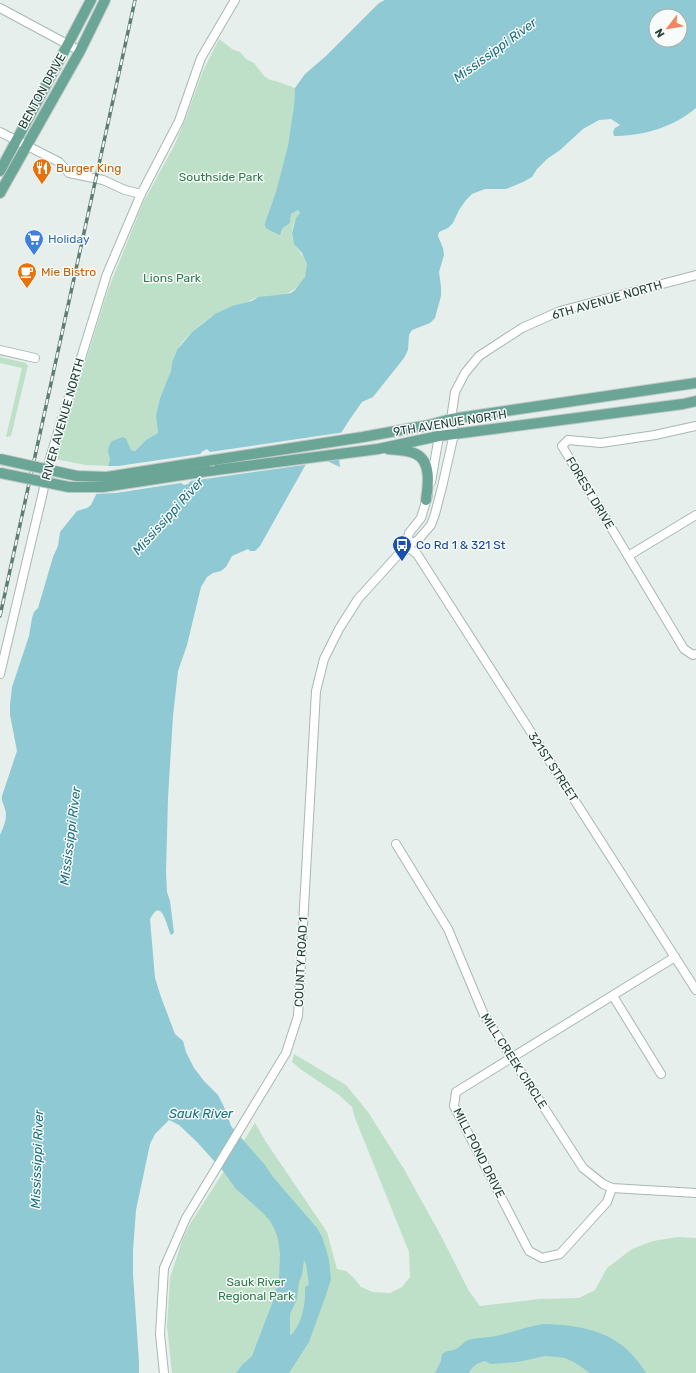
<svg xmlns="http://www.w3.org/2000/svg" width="696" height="1373" font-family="Rubik,sans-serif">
  <rect width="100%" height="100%" fill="#e6efeb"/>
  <g fill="#bfe0c8">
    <path d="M219 39 232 49 240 52 246 59 254 63 264 76 270 80 276 81 295 88C294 133 282 182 265 224L282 233 283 228 290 223 291 214 298 210 300 213C296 219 292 226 292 233 291 251 319 261 302 282 291 295 280 296 264 297 262 297 260 297 258 297 254 298 251 301 247 302 239 305 232 306 224 310 208 317 185 335 177 351 173 358 173 365 171 372 168 383 160 393 158 406 156 414 158 424 158 433L146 440 135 451 131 450 111 458 109 466 85 465 55 459 108 290 143 203 174 146 187 115 203 71Z"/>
    <polygon points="0,357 26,363 26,364 28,365 11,436 6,437 22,368 0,363"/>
    <polygon points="294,1054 346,1085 368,1112 404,1169 440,1234 469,1291 480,1306 539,1299 579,1298 595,1290 607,1268 632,1249 653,1241 678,1237 696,1238 696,1373 172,1373 167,1326 170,1278 183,1238 190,1224 255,1123 266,1142 327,1232 337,1269 346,1271 353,1277 361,1287 373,1292 390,1293 402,1287 410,1277 409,1252 355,1118 352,1107 339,1095 303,1071 292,1062"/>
  </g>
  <g fill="#8ec9d4" fill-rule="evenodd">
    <path d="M385 0H696V108C673 127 644 136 614 136L613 132 615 128 620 125 611 119 599 120 583 129 560 150 547 159 537 169 532 177 523 182 506 189H485L472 194 466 200 459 210 453 223 448 228 439 232 438 236 443 248 444 255 439 272 441 287V296L435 318 430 323 412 330 409 335 408 350 404 358 373 397 362 402 350 419 341 433 338 451 340 467 327 461 306 464 260 546 255 551H250L248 549 232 556 226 567 221 571 213 573 207 577 201 587 187 645 178 671 173 716 168 798 166 872 167 892 170 901 174 933 171 935C167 928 162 895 150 919L155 978 161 997 175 1034 183 1041 186 1052 194 1068 204 1081 218 1095 226 1111 231 1126 265 1165 273 1177 317 1228 322 1237 326 1249 329 1260 331 1279 326 1295 309 1342 289 1373H236L242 1365 252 1356 273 1301 276 1289 279 1282 280 1254 278 1239 275 1230 270 1221 262 1212 236 1189 223 1171 197 1142 179 1125 169 1120 155 1134 150 1144 136 1210 133 1251V1274L139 1362V1373H0V835C3 828 8 818 5 809 4 804 1 802 2 796L17 751 10 715V705L12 687 29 636 32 618 34 612 38 608 53 557 58 546 60 532 77 511 87 508 91 505 107 472 110 459 108 452 109 446 112 441 123 437 126 439 131 450 135 451 146 440 158 433 156 415 160 398 171 371 172 363 177 350 192 332 215 314 232 306 252 301 258 297 278 295 291 293 295 290 305 277 307 264 302 253 294 244 292 233 296 218 300 213 298 210 291 214 290 223 283 228 280 235 269 230 265 227V223L276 192 288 146 294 106 295 88 305 74 326 56 379 3ZM656 16H680V40H656ZM304 1260 306 1264 309 1285 306 1286 305 1288C306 1302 302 1325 291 1335L290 1334V1314L297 1299 299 1282 302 1275Z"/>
    <path d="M543 1324C587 1325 622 1333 646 1373H590L574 1362 565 1358 557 1357 545 1356 518 1362 491 1364 485 1361C477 1363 472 1366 469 1373H435L441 1361 442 1354C449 1349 451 1352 456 1349 460 1347 463 1343 466 1341 474 1337 490 1338 500 1335 515 1332 528 1326 543 1324Z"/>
  </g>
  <polygon fill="#e6efeb" points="345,432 340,446 341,458 318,463 191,481 188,484 184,485 181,483 116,493 94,494 107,466 118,466 200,454 203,451 207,449 210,452"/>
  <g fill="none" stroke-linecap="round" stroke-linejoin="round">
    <defs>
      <g id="minor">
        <polyline points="0,8 80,51"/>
        <polyline points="0,132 59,162 69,173 103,180 125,190 141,194"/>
        <polyline points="0,350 35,358"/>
        <polyline points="696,426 655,435 601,443 568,440 562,446 684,649 693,655 696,654"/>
        <polyline points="431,482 439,436 451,419"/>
        <polyline points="406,546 417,554 696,990"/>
        <polyline points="406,546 409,533 421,518 428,495"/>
        <polyline points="628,556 696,515"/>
        <polyline points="0,674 43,492 50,458 107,274 141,194 179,121 201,58 235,0"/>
        <polyline points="396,844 448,929 484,1015 512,1058 583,1168 603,1184 612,1188 696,1193"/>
        <polyline points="613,996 661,1074"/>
        <polyline points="612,1188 607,1202 560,1254 542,1258 529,1251 454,1106 456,1092 675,957"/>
        <polyline points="164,1373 160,1334 164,1268 186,1218 286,1053 298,1016 316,691 324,659 339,629 358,599 406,546 418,540 431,525 435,514 442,487 454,434 451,419 455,392 465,373 479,356 522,328 560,311 696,275"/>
      </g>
      <g id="major">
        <polyline points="0,171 68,44 91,0"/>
        <polyline points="0,193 80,51 105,0"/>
        <path d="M388 449C397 450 408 450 416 454 432 462 428 486 426 500"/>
        <polyline points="214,460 363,437 429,425 451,419 696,383"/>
        <polyline points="208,471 378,449 439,436 683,404 696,401"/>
      </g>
    </defs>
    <use href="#minor" stroke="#a8b8b2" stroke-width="10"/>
    <use href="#major" stroke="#c2cac8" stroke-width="12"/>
    <use href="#minor" stroke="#fff" stroke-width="8"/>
    <use href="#major" stroke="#6aa596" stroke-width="10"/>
    <defs>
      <polyline id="rail" points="0,616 135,0"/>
    </defs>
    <use href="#rail" stroke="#5f7d75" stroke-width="3.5"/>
    <use href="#rail" stroke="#f7fbf9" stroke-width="2" stroke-dasharray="6" stroke-linecap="butt"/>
    <defs>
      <g id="major-bridge">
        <polyline points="0,459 77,476 107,477 214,460"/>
        <polyline points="0,473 69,487 103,487 208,471"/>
      </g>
    </defs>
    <use href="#major-bridge" stroke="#c2cac8" stroke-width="12" stroke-linecap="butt"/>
    <use href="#major-bridge" stroke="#6aa596" stroke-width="10"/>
  </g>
  <defs>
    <symbol id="restaurant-pin" viewBox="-11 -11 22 30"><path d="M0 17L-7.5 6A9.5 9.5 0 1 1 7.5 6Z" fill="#e8710a" stroke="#f7fbf9"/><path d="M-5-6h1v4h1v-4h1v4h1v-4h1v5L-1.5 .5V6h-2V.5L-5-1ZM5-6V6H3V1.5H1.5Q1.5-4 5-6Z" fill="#fff"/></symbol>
    <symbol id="supermarket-pin" viewBox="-11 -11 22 30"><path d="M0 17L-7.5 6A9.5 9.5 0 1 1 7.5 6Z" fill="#3f7fe0" stroke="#f7fbf9"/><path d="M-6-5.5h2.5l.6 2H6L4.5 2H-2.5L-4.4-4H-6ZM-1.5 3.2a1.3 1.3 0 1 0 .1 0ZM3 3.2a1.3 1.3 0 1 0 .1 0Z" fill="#fff"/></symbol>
    <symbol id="cafe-pin" viewBox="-11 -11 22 30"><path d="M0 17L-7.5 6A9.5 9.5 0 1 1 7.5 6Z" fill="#e8710a" stroke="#f7fbf9"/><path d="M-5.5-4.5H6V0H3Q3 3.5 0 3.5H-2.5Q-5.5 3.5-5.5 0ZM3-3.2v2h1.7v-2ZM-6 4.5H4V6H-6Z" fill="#fff"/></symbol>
    <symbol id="bus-pin" viewBox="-11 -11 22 30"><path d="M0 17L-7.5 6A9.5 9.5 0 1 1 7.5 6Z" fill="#1a4fb4" stroke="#f7fbf9"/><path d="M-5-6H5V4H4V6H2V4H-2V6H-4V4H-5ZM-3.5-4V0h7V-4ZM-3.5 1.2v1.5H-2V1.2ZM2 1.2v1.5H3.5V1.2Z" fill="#fff"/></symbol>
  </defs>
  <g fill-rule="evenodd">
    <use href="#restaurant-pin" x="31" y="157" width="22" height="30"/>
    <use href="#supermarket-pin" x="23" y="228" width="22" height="30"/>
    <use href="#cafe-pin" x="16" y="261" width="22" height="30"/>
    <use href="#bus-pin" x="391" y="534" width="22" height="30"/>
  </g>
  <g text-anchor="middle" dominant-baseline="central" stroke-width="3" stroke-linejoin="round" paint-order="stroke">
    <g font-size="12" fill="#24423a" stroke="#f7fbf9">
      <text transform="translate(42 91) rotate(-61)">BENTON DRIVE</text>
      <text transform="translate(607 300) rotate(-16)">6TH AVENUE NORTH</text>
      <text transform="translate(63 419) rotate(-74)">RIVER AVENUE NORTH</text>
      <text transform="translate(450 423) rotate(-9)">9TH AVENUE NORTH</text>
      <text transform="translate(590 493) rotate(59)">FOREST DRIVE</text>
      <text transform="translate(553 767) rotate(57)">321ST STREET</text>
      <text transform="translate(301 962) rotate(-87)">COUNTY ROAD 1</text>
      <text transform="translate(514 1061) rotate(57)">MILL CREEK CIRCLE</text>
      <text transform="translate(479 1153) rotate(63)">MILL POND DRIVE</text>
    </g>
    <g font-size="12" fill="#c56008" stroke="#f7fbf9" text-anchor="start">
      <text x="56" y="168">Burger King</text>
      <text x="41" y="272">Mie Bistro</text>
    </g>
    <g font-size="12" fill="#2d7a4b" stroke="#f7fbf9">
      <text x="221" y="177">Southside Park</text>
      <text x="172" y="278">Lions Park</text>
      <text x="256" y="1282">Sauk River<tspan x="256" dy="14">Regional Park</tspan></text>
    </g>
    <g font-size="12" fill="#366cbe" stroke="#f7fbf9" text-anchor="start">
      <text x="48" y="239">Holiday</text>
    </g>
    <g font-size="12" fill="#164399" stroke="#f7fbf9" text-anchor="start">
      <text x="416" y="545">Co Rd 1 &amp; 321 St</text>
    </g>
    <g font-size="13" font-style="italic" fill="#1c6f80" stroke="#f7fbf9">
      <text transform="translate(495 50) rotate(-36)">Mississippi River</text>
      <text transform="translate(168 516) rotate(-48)">Mississippi River</text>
      <text transform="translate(70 836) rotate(-83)">Mississippi River</text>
      <text x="201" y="1113">Sauk River</text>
      <text transform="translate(37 1159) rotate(-88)">Mississippi River</text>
    </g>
  </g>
  <g transform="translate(668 28) rotate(239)"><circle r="19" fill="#f7fbf9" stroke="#a3b1ad"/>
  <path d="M0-3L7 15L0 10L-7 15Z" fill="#f4845f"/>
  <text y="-6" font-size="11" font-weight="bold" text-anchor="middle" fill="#24423a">N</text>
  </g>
</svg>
